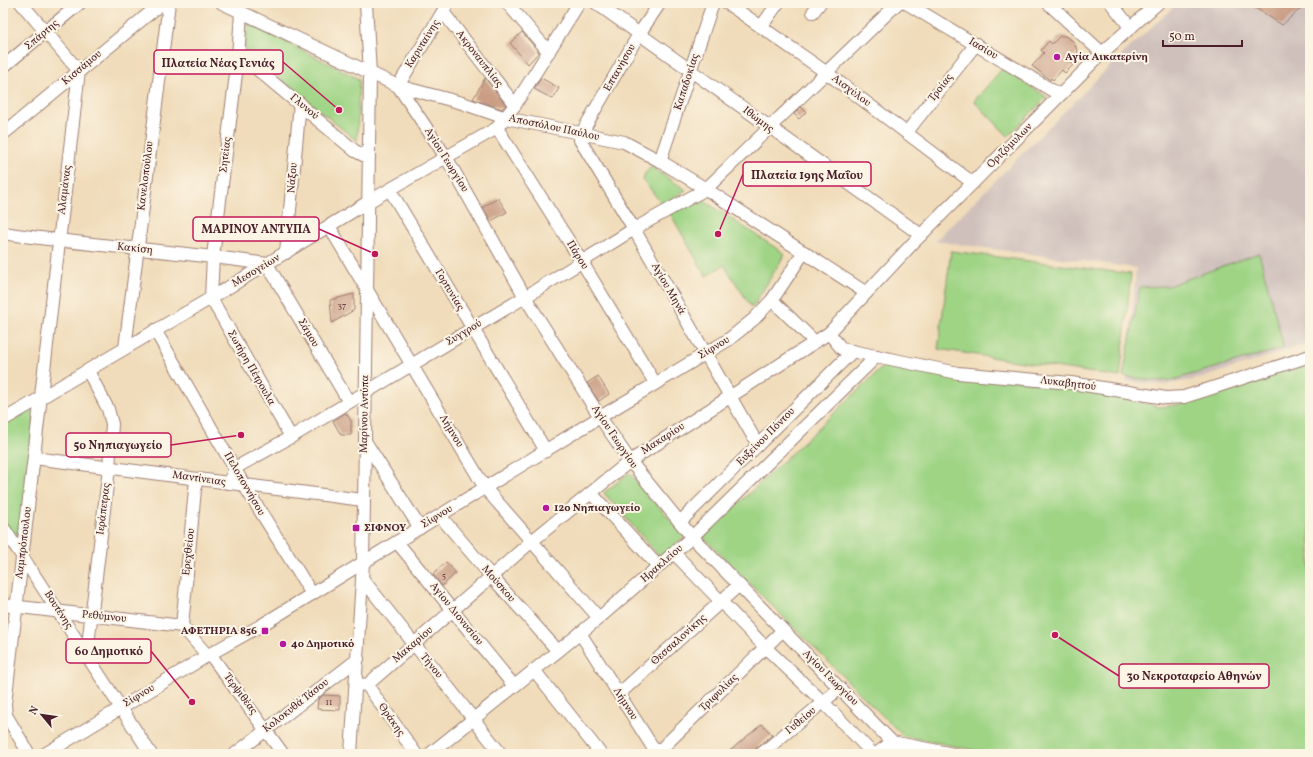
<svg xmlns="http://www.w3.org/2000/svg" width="1313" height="757" font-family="Vollkorn,serif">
  <rect width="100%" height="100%" fill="#fcf5e5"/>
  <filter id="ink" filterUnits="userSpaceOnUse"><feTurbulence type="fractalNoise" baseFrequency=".025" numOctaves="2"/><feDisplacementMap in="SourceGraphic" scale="8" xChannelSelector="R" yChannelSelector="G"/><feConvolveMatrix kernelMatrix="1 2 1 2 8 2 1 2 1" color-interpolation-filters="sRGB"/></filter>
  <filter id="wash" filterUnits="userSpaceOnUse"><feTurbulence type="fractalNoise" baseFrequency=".012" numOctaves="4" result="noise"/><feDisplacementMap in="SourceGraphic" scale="16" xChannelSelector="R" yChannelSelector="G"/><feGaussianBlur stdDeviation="0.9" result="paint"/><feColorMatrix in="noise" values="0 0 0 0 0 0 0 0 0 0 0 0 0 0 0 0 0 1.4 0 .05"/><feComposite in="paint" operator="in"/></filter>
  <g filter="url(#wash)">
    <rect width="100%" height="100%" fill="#f0dcba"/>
    <polygon fill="#cfc0bb" points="1178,3 1310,3 1310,343 1202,378 1164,385 1126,381 1136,268 935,241 1114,62"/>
    <g fill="#9fd485" stroke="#747a58">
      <polygon points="248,23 359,79 357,141 245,50"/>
      <polygon points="1002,69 1047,97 1008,136 974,101"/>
      <polygon points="651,167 686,190 663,205 643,180 645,173"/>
      <polygon points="698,197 785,254 752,308 724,265 706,276 670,213"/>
      <polygon points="951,251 1131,274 1120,377 938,349"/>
      <polygon points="1259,253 1284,348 1173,380 1158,381 1123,376 1140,287 1168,286"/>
      <polygon points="1310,360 1310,754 994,754 903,736 703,537 887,363 1076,388 1160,407 1183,404"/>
      <polygon points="36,404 20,547 3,522 3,423"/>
      <polygon points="629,473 685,536 660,557 604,493"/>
    </g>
    <g id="blocks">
      <g fill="#ca9d84">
        <polygon points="1248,3 1307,3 1282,25"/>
        <polygon points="522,32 539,52 528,64 510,43"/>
        <polygon points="1060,36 1065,36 1073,41 1078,52 1070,61 1074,64 1065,73 1062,70 1053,80 1051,78 1050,80 1032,66 1044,53 1041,50 1049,41 1052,44"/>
        <polygon points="485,78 506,105 502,109 473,99"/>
        <polygon points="541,78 559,88 553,99 534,89"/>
        <polygon points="801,107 806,112 799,119 794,114"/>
        <polygon points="498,198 507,212 491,221 483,207"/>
        <polygon points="354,294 354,310 332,323 330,300"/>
        <polygon points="598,376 609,394 599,401 587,383"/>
        <polygon points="346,413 351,421 351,435 341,435 333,421"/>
        <polygon points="446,562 456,573 442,586 433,574"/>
        <polygon points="323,695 340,696 340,710 317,709 318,700"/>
        <polygon points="762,724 772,735 756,748 754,754 726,754"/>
      </g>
    </g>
  </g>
  <g filter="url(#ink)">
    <use href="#blocks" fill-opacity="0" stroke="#9d7e72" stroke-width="1"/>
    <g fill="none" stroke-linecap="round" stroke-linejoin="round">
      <defs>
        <g id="minor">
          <polyline points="21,3 79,71 5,704 6,715 29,754"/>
          <polyline points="222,3 398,86 462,103 506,118 624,142 660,161 706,189 865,292"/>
          <polyline points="448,3 398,86 446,157 525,297 600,417 630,461 692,537 892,742"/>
          <polyline points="507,3 549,52"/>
          <polyline points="596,3 921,235"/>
          <polyline points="660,3 639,34 581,134 580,140 634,229 758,445"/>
          <polyline points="727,3 827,73 973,183"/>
          <polyline points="906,3 1060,95"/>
          <polyline points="1048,3 1102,53"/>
          <polyline points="1111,3 1130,27"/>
          <polyline points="241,12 238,58 213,256 211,298 291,437"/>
          <polyline points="443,12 515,105"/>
          <polyline points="813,12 820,3"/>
          <polyline points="761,27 778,3"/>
          <polyline points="238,58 251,64 355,151 369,158"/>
          <polyline points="3,67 80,3"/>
          <polyline points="497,128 582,262 655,383"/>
          <polyline points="907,132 976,44"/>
          <polyline points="3,134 162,3"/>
          <polyline points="660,161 713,3"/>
          <polyline points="390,190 546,451"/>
          <polyline points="329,226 485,488 599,618"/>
          <path d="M3 233C91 246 179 251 267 264L349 402"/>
          <polyline points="286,253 300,103"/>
          <polyline points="772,300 815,342"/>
          <polyline points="155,330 244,485 312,594"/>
          <polyline points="829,333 842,349 958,373 1071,383 1166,398 1184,397 1203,391 1310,356"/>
          <polyline points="125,348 169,3"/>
          <polyline points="3,420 211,298 368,202 497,128 515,105 579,3"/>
          <polyline points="365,441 420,528"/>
          <polyline points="34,458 363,500"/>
          <polyline points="229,483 235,468 291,437 525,297 634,229 706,189 898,3"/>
          <polyline points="591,493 658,566"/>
          <polyline points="440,516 492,577 558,651"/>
          <polyline points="680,522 853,351"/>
          <polyline points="3,527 151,754"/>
          <polyline points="397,542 514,686"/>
          <polyline points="674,553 766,648 823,702 873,754"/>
          <polyline points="362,578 501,754"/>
          <polyline points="3,605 182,626"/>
          <polyline points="182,626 196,479"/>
          <polyline points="182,626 207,655"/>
          <polyline points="580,633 657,754"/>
          <polyline points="87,653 109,468 112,424 108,409 88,371"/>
          <polyline points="210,654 283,754"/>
          <polyline points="534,670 601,754"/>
          <polyline points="357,684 367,685 532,541 630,461 829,333 914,242 1102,53 1158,3"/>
          <polyline points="367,685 416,754"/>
          <polyline points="619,694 739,585"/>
          <polyline points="892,742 953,754"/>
          <polyline points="45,754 210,654 260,626 600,417 728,340 754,319 772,300 804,252"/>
          <polyline points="235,754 358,659"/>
          <polyline points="351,754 363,563 365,441 370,74 366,3"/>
          <polyline points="430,754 599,618 692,537 877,356"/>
          <polyline points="656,754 782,631"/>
          <polyline points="761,754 840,688"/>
          <polyline points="876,754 892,742"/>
        </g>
      </defs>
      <use href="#minor" stroke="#9d7e72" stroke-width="14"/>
      <use href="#minor" stroke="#fff" stroke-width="12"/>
    </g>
  </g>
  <g fill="#b5179e" stroke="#fcf5e5" stroke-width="1.5">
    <circle cx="1057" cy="57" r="4"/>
    <circle cx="546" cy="508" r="4"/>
    <rect x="352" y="524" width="8" height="8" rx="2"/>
    <rect x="261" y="627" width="8" height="8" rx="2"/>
    <circle cx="283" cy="644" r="4"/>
  </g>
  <g text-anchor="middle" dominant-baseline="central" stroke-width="4" stroke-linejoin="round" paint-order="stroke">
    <g font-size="9" fill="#6a3e41">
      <text x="342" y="305">37</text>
      <text x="444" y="575">5</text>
      <text x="329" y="702">11</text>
    </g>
    <g font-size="11" fill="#4a1f2b" stroke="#fcf5e5">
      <text transform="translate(42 35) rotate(-40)">Σπάρτης</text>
      <text transform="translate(423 44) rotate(-58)">Καρυταίνης</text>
      <text transform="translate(983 49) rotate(31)">Ιασίου</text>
      <text transform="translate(479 59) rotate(52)">Ακροναυπλίας</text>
      <text transform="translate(82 68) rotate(-40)">Κισσάμου</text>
      <text transform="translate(620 68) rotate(-60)">Επτανήσου</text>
      <text transform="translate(687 82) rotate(-72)">Καπαδοκίας</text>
      <text transform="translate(941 88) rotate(-52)">Τροίας</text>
      <text transform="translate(851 91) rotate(37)">Αισχύλου</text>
      <text transform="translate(304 107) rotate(40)">Γλυνού</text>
      <text transform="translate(758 120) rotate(37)">Ιθώμης</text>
      <text transform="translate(554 128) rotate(12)">Αποστόλου Παύλου</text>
      <text transform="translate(1010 146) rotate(-45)">Οριζόμυλων</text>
      <text transform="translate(226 155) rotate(-83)">Σητείας</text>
      <text transform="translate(446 160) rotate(58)">Αγίου Γεωργίου</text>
      <text transform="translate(146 176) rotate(-83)">Κανελοπούλου</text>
      <text transform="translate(293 178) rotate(-85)">Νάξου</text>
      <text transform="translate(65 190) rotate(-83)">Αλαμάνας</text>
      <text transform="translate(135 249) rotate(6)">Κακίση</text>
      <text transform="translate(577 255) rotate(58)">Πάρου</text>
      <text transform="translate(256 271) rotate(-31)">Μεσογείων</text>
      <text transform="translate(668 289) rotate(60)">Αγίου Μηνά</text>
      <text transform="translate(449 290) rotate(59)">Γορτυνίας</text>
      <text transform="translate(308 333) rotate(59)">Σάμου</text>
      <text transform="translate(464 333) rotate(-31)">Συγγρού</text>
      <text transform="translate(714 348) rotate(-31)">Σίφνου</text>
      <text transform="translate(251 368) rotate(60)">Σωτήρη Πέτρουλα</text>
      <text transform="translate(1068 384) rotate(7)">Λυκαβηττού</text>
      <text transform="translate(365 414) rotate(-89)">Μαρίνου Αντύπα</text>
      <text transform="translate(451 431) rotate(59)">Λήμνου</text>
      <text transform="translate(614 437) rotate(56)">Αγίου Γεωργίου</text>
      <text transform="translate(766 437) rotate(-45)">Ευξείνου Πόντου</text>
      <text transform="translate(663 439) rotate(-33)">Μακαρίου</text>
      <text transform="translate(199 479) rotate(8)">Μαντίνειας</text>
      <text transform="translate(244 484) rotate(60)">Πελοποννήσου</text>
      <text transform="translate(104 509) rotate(-83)">Ιεράπετρας</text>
      <text transform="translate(437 517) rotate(-31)">Σίφνου</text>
      <text transform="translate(24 543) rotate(-83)">Λαμπρόπουλου</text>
      <text transform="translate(189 552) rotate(-84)">Ερεχθείου</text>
      <text transform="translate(662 564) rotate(-41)">Ηρακλείου</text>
      <text transform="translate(498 584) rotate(49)">Μούσκου</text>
      <text transform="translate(58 610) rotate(57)">Βουτένης</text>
      <text transform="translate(456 614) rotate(51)">Αγίου Διονυσίου</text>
      <text transform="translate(104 617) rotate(6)">Ρεθύμνου</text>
      <text transform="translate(679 640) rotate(-42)">Θεσσαλονίκης</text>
      <text transform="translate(413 645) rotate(-41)">Μακαρίου</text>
      <text transform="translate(431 666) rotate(51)">Τήνου</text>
      <text transform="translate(830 678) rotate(45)">Αγίου Γεωργίου</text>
      <text transform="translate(719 693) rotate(-44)">Τριφυλίας</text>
      <text transform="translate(240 694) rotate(53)">Τερψιθέας</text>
      <text transform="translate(139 696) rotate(-31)">Σίφνου</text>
      <text transform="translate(625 704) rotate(57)">Λήμνου</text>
      <text transform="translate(296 706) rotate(-38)">Κολοκυθά Τάσου</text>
      <text transform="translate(391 720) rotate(55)">Θράκης</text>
      <text transform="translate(801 721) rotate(-40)">Γυθείου</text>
    </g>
    <g font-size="11" font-weight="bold" fill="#4a1f2b" stroke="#fcf5e5" text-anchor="start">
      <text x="1065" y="57">Αγία Αικατερίνη</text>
      <text x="554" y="508">12ο Νηπιαγωγείο</text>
      <text x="364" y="528">ΣΙΦΝΟΥ</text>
      <text x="257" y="631" text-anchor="end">ΑΦΕΤΗΡΙΑ 856</text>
      <text x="291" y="644">4ο Δημοτικό</text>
    </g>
  </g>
  <path fill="none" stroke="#c2185b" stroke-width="1.5" d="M339 110L283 62M718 234L743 174M375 254L319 229M241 435L171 445M192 702L151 651M1055 635L1119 676"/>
  <g fill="#c2185b" stroke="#fcf5e5" stroke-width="1.5">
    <circle cx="339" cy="110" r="4"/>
    <circle cx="718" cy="234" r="4"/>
    <circle cx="375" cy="254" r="4"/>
    <circle cx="241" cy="435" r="4"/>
    <circle cx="192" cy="702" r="4"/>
    <circle cx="1055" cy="635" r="4"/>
  </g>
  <g fill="#fcf5e5" stroke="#c2185b" stroke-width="1.5">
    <rect x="154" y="50" width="129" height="24" rx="4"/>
    <rect x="743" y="162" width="128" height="24" rx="4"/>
    <rect x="193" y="217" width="126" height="24" rx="4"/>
    <rect x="66" y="433" width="105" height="24" rx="4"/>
    <rect x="66" y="639" width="85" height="24" rx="4"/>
    <rect x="1119" y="664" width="150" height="24" rx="4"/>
  </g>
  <g font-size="12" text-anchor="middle" font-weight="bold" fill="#4a1f2b">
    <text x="218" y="67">Πλατεία Νέας Γενιάς</text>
    <text x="807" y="179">Πλατεία 19ης Μαΐου</text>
    <text x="256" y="233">ΜΑΡΙΝΟΥ ΑΝΤΥΠΑ</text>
    <text x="118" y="449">5ο Νηπιαγωγείο</text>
    <text x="109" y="655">6ο Δημοτικό</text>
    <text x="1194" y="680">3ο Νεκροταφείο Αθηνών</text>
  </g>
  <rect width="1313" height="757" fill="none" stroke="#fcf5e5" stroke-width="16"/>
  <g transform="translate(42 715) rotate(299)" stroke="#fcf5e5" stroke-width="3" paint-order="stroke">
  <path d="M0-3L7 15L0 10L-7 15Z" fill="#4a1f2b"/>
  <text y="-6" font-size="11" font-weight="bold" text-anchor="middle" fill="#4a1f2b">N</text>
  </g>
  <path d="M1163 40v6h79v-6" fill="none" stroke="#4a1f2b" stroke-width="2"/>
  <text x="1169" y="40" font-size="12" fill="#4a1f2b" stroke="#fcf5e5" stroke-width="3" paint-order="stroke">50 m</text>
</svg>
